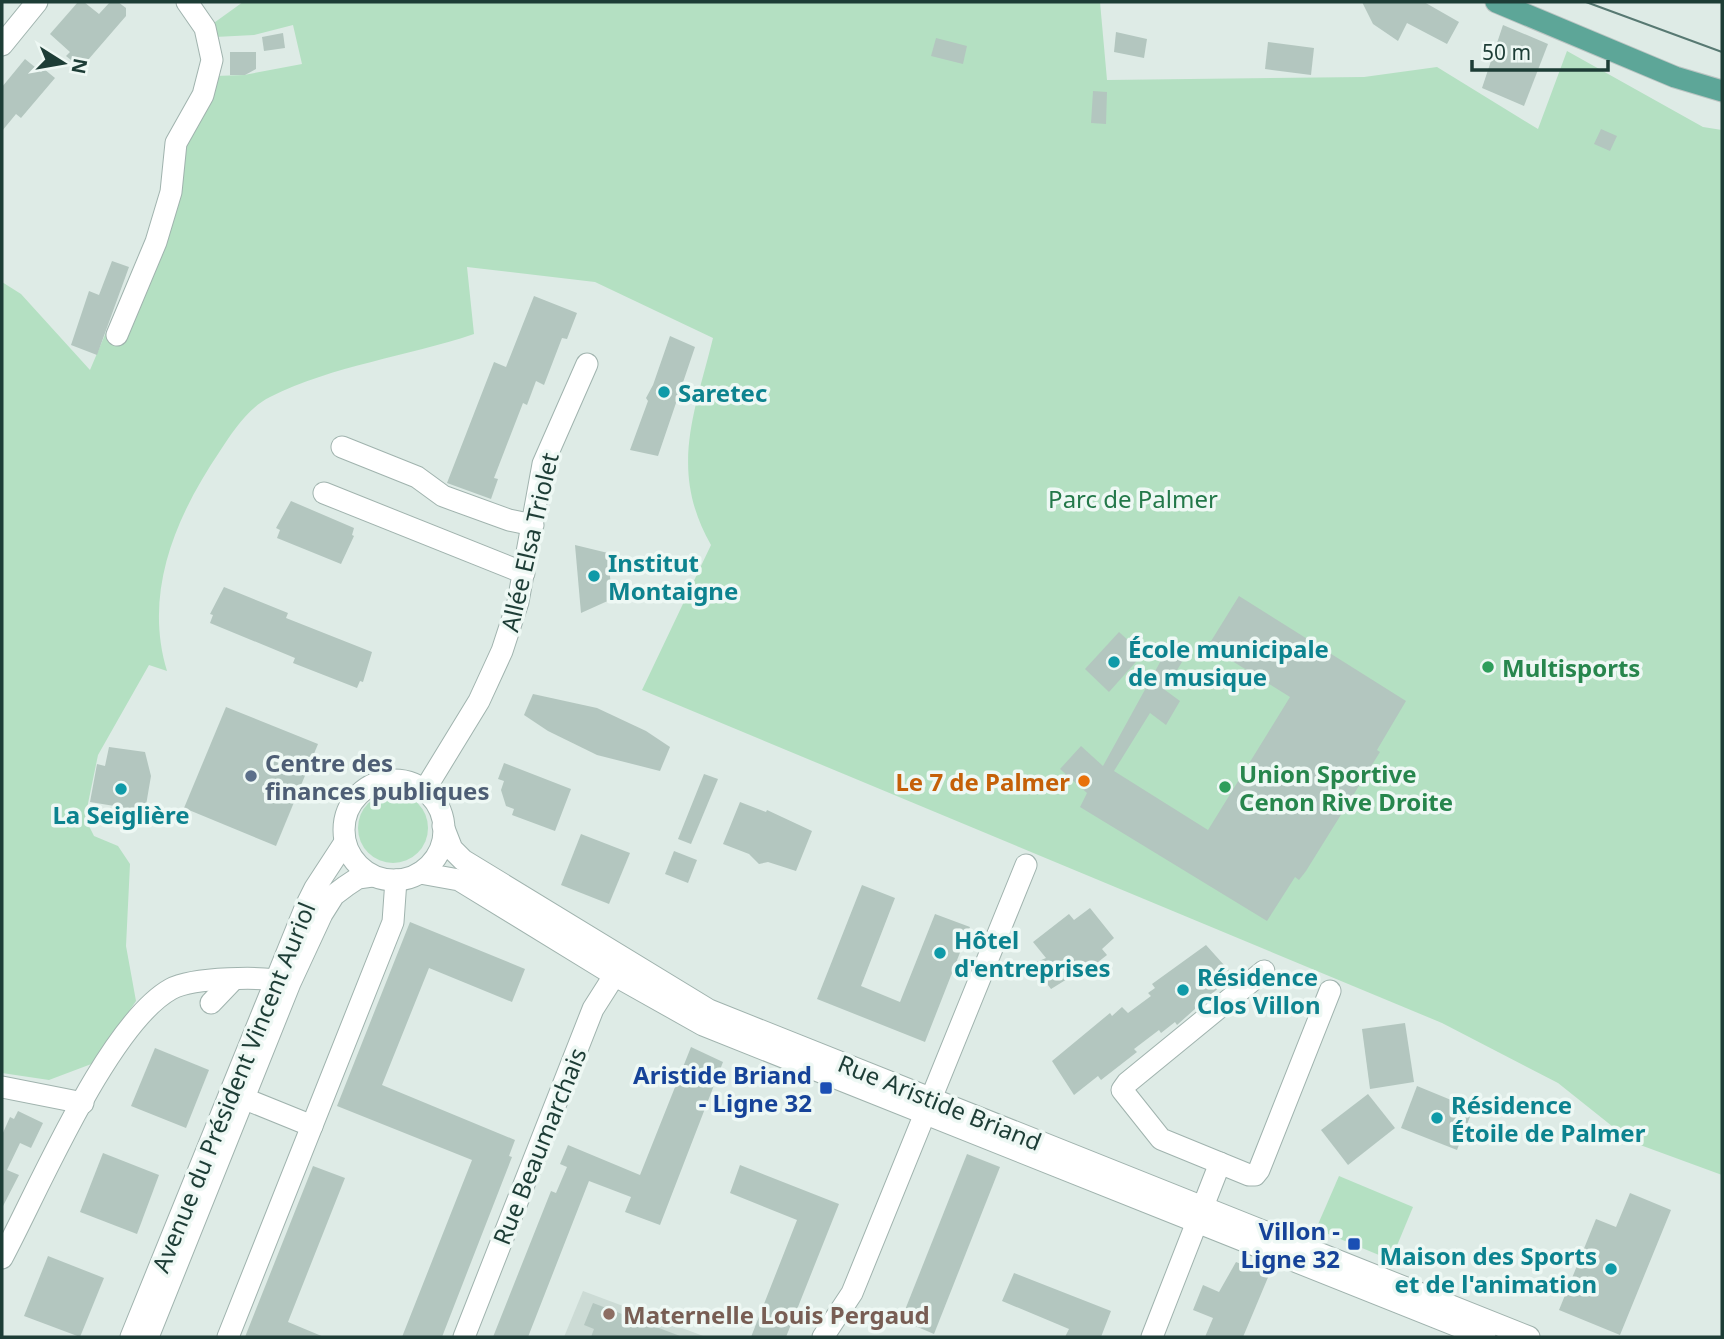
<svg xmlns="http://www.w3.org/2000/svg" width="1724" height="1339" font-family="'Noto Sans',sans-serif">
  <rect width="100%" height="100%" fill="#deebe6"/>
  <polygon fill="#ccdbd5" points="583,1291 706,1337 564,1337"/>
  <g fill="#b4e0c2">
    <path d="M243 2H1100L1107 80 1364 77 1437 67 1538 129 1567 51 1703 127 1722 130V1175L1632 1142 1558 1083 1442 1023 642 690 711 545C669 471 694 415 713 338L595 282 467 267 474 334C406 357 334 365 270 397 248 408 233 431 220 451 176 516 143 592 167 671L149 665 98 755 85 818 94 836 118 846 130 864 126 946 136 1001 94 1063 49 1080 2 1073V282L21 294 90 370 215 76 244 75 302 64 293 25 254 35 215 37 211 25Z"/>
    <circle cx="393" cy="828" r="35"/>
    <polygon points="1339,1176 1413,1207 1391,1260 1316,1229"/>
  </g>
  <g fill="#b3c6bf">
    <polygon points="78,2 84,2 99,14 110,2 118,2 126,8 126,16 81,68 66,56 70,52 50,34"/>
    <polygon points="1362,2 1424,2 1459,22 1447,44 1407,23 1398,41 1373,24"/>
    <polygon points="1503,25 1548,44 1524,106 1482,88"/>
    <polygon points="1116,32 1147,39 1144,58 1114,52"/>
    <polygon points="283,33 285,48 264,51 262,37"/>
    <polygon points="936,38 967,46 963,64 931,56"/>
    <polygon points="1268,42 1314,48 1311,75 1265,69"/>
    <polygon points="230,52 256,52 256,69 245,75 230,75"/>
    <polygon points="25,59 41,72 44,69 55,78 21,118 16,114 2,131 2,87"/>
    <polygon points="1093,91 1107,92 1106,124 1091,123"/>
    <polygon points="1601,129 1617,136 1610,151 1594,144"/>
    <polygon points="112,261 129,267 97,355 71,345 89,291 99,295"/>
    <polygon points="534,296 577,313 567,339 562,338 544,385 536,381 527,405 523,403 494,478 498,479 491,499 447,483 494,362 506,367"/>
    <polygon points="670,336 695,347 658,456 630,450 648,401 646,398 653,385"/>
    <polygon points="291,501 354,528 352,535 354,536 341,564 277,538 280,530 276,528"/>
    <polygon points="575,545 608,553 612,599 581,613"/>
    <polygon points="224,587 288,613 286,618 372,652 363,682 360,681 357,688 293,663 295,658 210,623 213,615 210,614"/>
    <polygon points="1239,596 1406,701 1377,750 1380,752 1306,871 1299,880 1295,877 1267,921 1080,807 1087,793 1060,769 1081,746 1103,766 1170,644 1188,652 1165,690 1180,701 1166,725 1150,713 1114,771 1208,830 1290,697 1208,646"/>
    <polygon points="1119,632 1143,654 1109,692 1085,669"/>
    <polygon points="533,694 597,708 646,731 670,747 660,771 597,755 548,731 524,715"/>
    <polygon points="226,707 318,744 276,846 184,808"/>
    <polygon points="109,747 145,752 151,776 145,811 90,802 97,764 105,766"/>
    <polygon points="504,763 571,789 555,831 512,815 514,809 506,806 501,790 504,781 498,779"/>
    <polygon points="704,774 718,779 691,844 678,839"/>
    <polygon points="740,802 766,812 767,810 812,831 796,871 768,862 759,864 749,854 723,844"/>
    <polygon points="581,834 630,853 609,904 561,885"/>
    <polygon points="674,851 697,860 688,883 665,874"/>
    <polygon points="862,885 895,898 861,986 900,1002 935,914 970,927 925,1042 817,999"/>
    <polygon points="1090,908 1114,938 1102,949 1107,955 1075,980 1072,976 1051,989 1032,964 1046,958 1033,942 1069,914 1074,920"/>
    <polygon points="410,922 525,969 512,1002 429,968 382,1085 515,1140 509,1156 512,1157 442,1337 402,1337 472,1160 337,1106"/>
    <polygon points="1206,945 1233,975 1177,1025 1175,1022 1161,1033 1159,1030 1134,1049 1137,1052 1101,1080 1098,1076 1074,1095 1052,1061 1110,1013 1112,1016 1122,1007 1128,1013 1151,996 1148,993 1155,988 1152,984"/>
    <polygon points="1405,1023 1414,1082 1370,1089 1362,1029"/>
    <polygon points="691,1047 723,1062 660,1225 625,1212 631,1197 589,1181 528,1337 493,1337 551,1191 556,1193 567,1167 560,1164 568,1145 640,1175"/>
    <polygon points="155,1048 209,1070 186,1128 131,1106"/>
    <polygon points="1417,1086 1473,1109 1457,1150 1401,1128"/>
    <polygon points="1368,1094 1395,1128 1348,1165 1321,1130"/>
    <polygon points="18,1111 43,1123 31,1148 20,1143 7,1170 19,1175 2,1208 2,1135 10,1117 14,1119"/>
    <polygon points="103,1153 159,1175 137,1234 80,1212"/>
    <polygon points="967,1154 1000,1167 934,1334 901,1320"/>
    <polygon points="740,1165 839,1204 786,1337 751,1337 797,1220 730,1193"/>
    <polygon points="313,1166 345,1178 288,1322 324,1337 245,1337"/>
    <polygon points="1630,1193 1671,1210 1620,1335 1559,1310 1596,1219 1616,1227"/>
    <polygon points="48,1256 104,1278 80,1337 24,1316"/>
    <polygon points="1236,1262 1269,1275 1243,1337 1205,1337 1213,1318 1193,1310 1203,1285 1219,1292"/>
    <polygon points="1014,1273 1111,1311 1101,1337 1065,1337 1069,1329 1002,1301"/>
    <polygon points="593,1303 680,1336 679,1337 591,1337 594,1329 584,1325"/>
  </g>
  <g fill="none" stroke-linecap="round" stroke-linejoin="round">
    <defs>
      <g id="minor">
        <polyline points="2,45 37,2"/>
        <polyline points="117,335 156,242 171,192 176,143 203,95 212,60 205,28 187,2"/>
        <polyline points="342,447 417,477 443,496 509,520 533,525"/>
        <polyline points="324,493 524,573"/>
        <circle cx="394" cy="830" r="50"/>
        <polyline points="424,791 479,701 502,651 518,602 543,464 587,364"/>
        <polyline points="443,826 452,849 463,860 709,1010 1529,1337"/>
        <polyline points="420,873 459,880 614,975 703,1025 1485,1337"/>
        <polyline points="1264,971 1127,1083 1122,1090 1161,1139 1249,1175 1255,1175 1259,1170 1330,991"/>
        <polyline points="211,1003 232,981"/>
        <polyline points="2,1087 83,1103"/>
        <polyline points="233,1094 312,1126"/>
        <path d="M2 1258C38 1191 108 1024 171 989 193 977 264 976 288 982"/>
        <polyline points="131,1337 306,906 315,888 345,842"/>
        <polyline points="148,1337 290,983 322,914 334,895 346,886 358,878 372,876"/>
        <polyline points="228,1337 393,922 396,880"/>
        <polyline points="464,1337 593,1009 621,965"/>
        <polyline points="823,1337 852,1293 1026,865"/>
        <polyline points="1152,1337 1220,1163"/>
      </g>
      <polyline id="major" points="1496,2 1675,77 1722,91"/>
    </defs>
    <use href="#minor" stroke="#a0b3ae" stroke-width="23"/>
    <use href="#major" stroke="#bbc5c3" stroke-width="23"/>
    <use href="#minor" stroke="#fff" stroke-width="21"/>
    <use href="#major" stroke="#5da698" stroke-width="21"/>
    <polyline stroke="#577972" stroke-width="2" points="1586,2 1722,52"/>
  </g>
  <g fill="#0f9aa8" stroke="#eef8f4" stroke-width="2.5">
    <circle cx="664" cy="392" r="7"/>
    <circle cx="594" cy="576" r="7"/>
    <circle cx="1114" cy="662" r="7"/>
    <circle cx="121" cy="789" r="7"/>
    <circle cx="940" cy="953" r="7"/>
    <circle cx="1183" cy="990" r="7"/>
    <circle cx="1437" cy="1118" r="7"/>
    <circle cx="1611" cy="1269" r="7"/>
  </g>
  <g fill="#2e9e5b" stroke="#eef8f4" stroke-width="2.5">
    <circle cx="1488" cy="667" r="7"/>
    <circle cx="1225" cy="787" r="7"/>
  </g>
  <circle fill="#5c6f8a" stroke="#eef8f4" stroke-width="2.5" cx="251" cy="776" r="7"/>
  <circle fill="#e8710a" stroke="#eef8f4" stroke-width="2.5" cx="1084" cy="781" r="7"/>
  <g fill="#1a4fb4" stroke="#eef8f4" stroke-width="2.5">
    <rect x="819" y="1081" width="14" height="14" rx="3.5"/>
    <rect x="1347" y="1237" width="14" height="14" rx="3.5"/>
  </g>
  <circle fill="#8d6e63" stroke="#eef8f4" stroke-width="2.5" cx="609" cy="1314" r="7"/>
  <g text-anchor="middle" dominant-baseline="central" stroke-width="7" stroke-linejoin="round" paint-order="stroke">
    <g font-size="24" font-weight="bold" fill="#0d838f" stroke="#eef8f4" text-anchor="start">
      <text x="678" y="392">Saretec</text>
      <text x="608" y="562">Institut<tspan x="608" dy="28">Montaigne</tspan></text>
      <text x="1128" y="648">École municipale<tspan x="1128" dy="28">de musique</tspan></text>
      <text x="121" y="814" text-anchor="middle">La Seiglière</text>
      <text x="954" y="939">Hôtel<tspan x="954" dy="28">d'entreprises</tspan></text>
      <text x="1197" y="976">Résidence<tspan x="1197" dy="28">Clos Villon</tspan></text>
      <text x="1451" y="1104">Résidence<tspan x="1451" dy="28">Étoile de Palmer</tspan></text>
      <text x="1597" y="1255" text-anchor="end">Maison des Sports<tspan x="1597" dy="28">et de l'animation</tspan></text>
    </g>
    <g font-size="24" fill="#237849" stroke="#eef8f4">
      <text x="1133" y="498">Parc de Palmer</text>
    </g>
    <g font-size="24" fill="#1d3d36" stroke="#eef8f4">
      <text transform="translate(529 542) rotate(-77)">Allée Elsa Triolet</text>
      <text transform="translate(233 1087) rotate(-68)">Avenue du Président Vincent Auriol</text>
      <text transform="translate(940 1102) rotate(22)">Rue Aristide Briand</text>
      <text transform="translate(539 1146) rotate(-68)">Rue Beaumarchais</text>
    </g>
    <g font-size="24" font-weight="bold" fill="#27864d" stroke="#eef8f4" text-anchor="start">
      <text x="1502" y="667">Multisports</text>
      <text x="1239" y="773">Union Sportive<tspan x="1239" dy="28">Cenon Rive Droite</tspan></text>
    </g>
    <g font-size="24" font-weight="bold" fill="#4e5e75" stroke="#eef8f4" text-anchor="start">
      <text x="265" y="762">Centre des<tspan x="265" dy="28">finances publiques</tspan></text>
    </g>
    <g font-size="24" font-weight="bold" fill="#c56008" stroke="#eef8f4" text-anchor="end">
      <text x="1070" y="781">Le 7 de Palmer</text>
    </g>
    <g font-size="24" font-weight="bold" fill="#164399" stroke="#eef8f4" text-anchor="end">
      <text x="812" y="1074">Aristide Briand<tspan x="812" dy="28">- Ligne 32</tspan></text>
      <text x="1340" y="1230">Villon -<tspan x="1340" dy="28">Ligne 32</tspan></text>
    </g>
    <g font-size="24" font-weight="bold" fill="#785e54" stroke="#eef8f4" text-anchor="start">
      <text x="623" y="1314">Maternelle Louis Pergaud</text>
    </g>
  </g>
  <rect width="1724" height="1339" fill="none" stroke="#1d3d36" stroke-width="7"/>
  <g transform="translate(63 63) rotate(101)" stroke="#eef8f4" stroke-width="5" paint-order="stroke">
  <path d="M0-5L12 26L0 18L-12 26Z" fill="#1d3d36"/>
  <text y="-10" font-size="19" font-weight="bold" text-anchor="middle" fill="#1d3d36">N</text>
  </g>
  <path d="M1472 60v10h136v-10" fill="none" stroke="#1d3d36" stroke-width="3.5"/>
  <text x="1482" y="60" font-size="21" fill="#1d3d36" stroke="#eef8f4" stroke-width="5" paint-order="stroke">50 m</text>
</svg>
